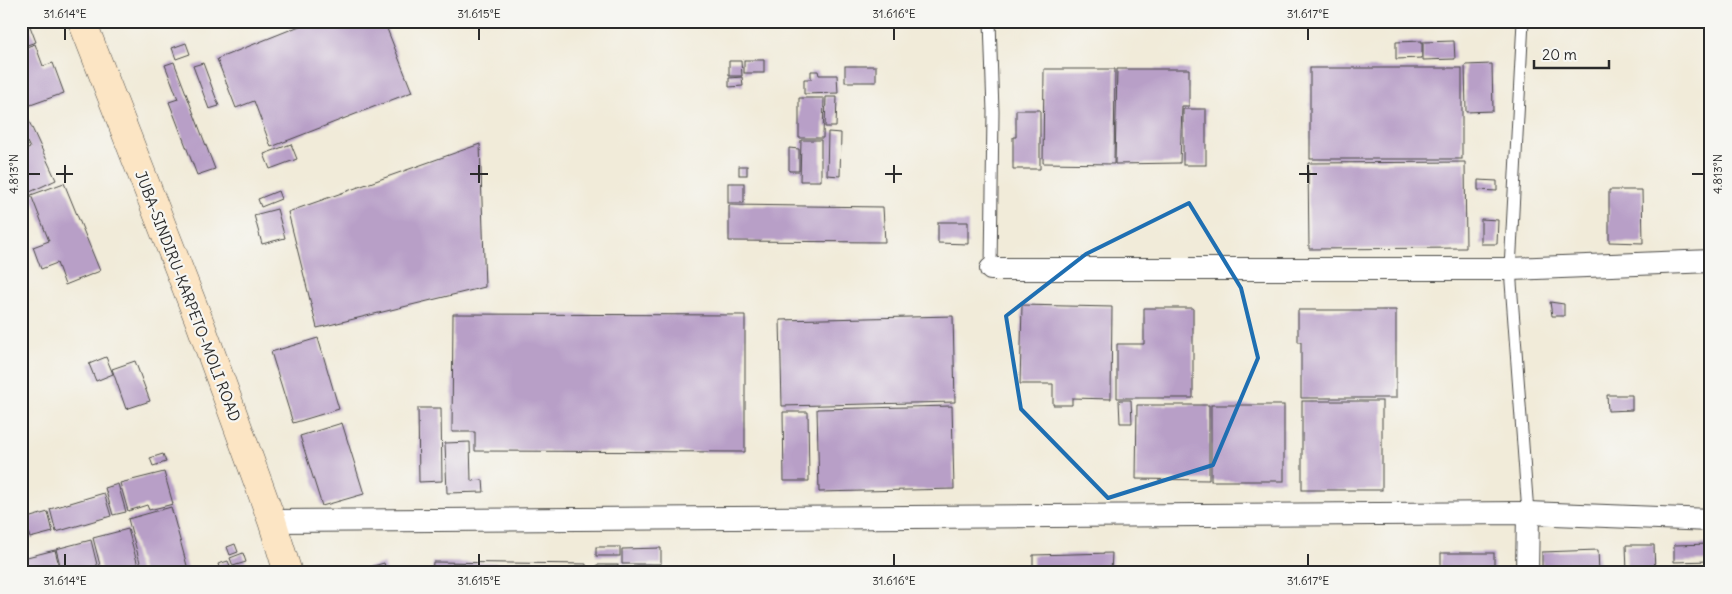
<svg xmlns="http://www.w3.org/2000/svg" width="1732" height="594" font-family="Delius,sans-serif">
  <rect width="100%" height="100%" fill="#f6f6f2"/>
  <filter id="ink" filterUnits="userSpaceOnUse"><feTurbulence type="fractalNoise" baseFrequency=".02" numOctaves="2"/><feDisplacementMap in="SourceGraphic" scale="10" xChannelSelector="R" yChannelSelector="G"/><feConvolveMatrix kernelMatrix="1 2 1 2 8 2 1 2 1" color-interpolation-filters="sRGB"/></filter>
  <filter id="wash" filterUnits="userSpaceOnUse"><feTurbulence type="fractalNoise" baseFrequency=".0096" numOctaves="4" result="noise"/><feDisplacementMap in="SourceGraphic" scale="20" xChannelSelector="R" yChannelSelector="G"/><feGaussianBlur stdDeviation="1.12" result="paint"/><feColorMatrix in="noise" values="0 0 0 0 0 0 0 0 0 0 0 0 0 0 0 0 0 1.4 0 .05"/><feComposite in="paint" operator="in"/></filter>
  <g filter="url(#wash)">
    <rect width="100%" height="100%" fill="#f1ebd9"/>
    <g id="blocks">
      <g fill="#b89fc7">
        <polygon points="21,21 28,21 36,42 21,47"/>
        <polygon points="312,21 384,21 412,92 271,147 254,101 236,108 217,59"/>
        <polygon points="1422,41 1422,58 1396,59 1396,42"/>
        <polygon points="1454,41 1455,59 1423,60 1423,42"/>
        <polygon points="186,43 190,54 176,59 172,48"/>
        <polygon points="35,44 43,66 53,63 64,93 25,107 21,98 21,49"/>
        <rect x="744" y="60" width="20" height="13"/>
        <polygon points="729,61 741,61 742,76 729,76"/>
        <polygon points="174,62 215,169 197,175 169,102 178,99 165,65"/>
        <polygon points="203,63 219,106 209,109 193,66"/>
        <polygon points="1492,64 1493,111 1466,112 1465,65"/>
        <rect x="845" y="66" width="31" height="16"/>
        <rect x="1310" y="68" width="152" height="91"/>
        <polygon points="1044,69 1115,69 1114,164 1043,163"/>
        <polygon points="1117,69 1189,69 1189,106 1182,106 1180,163 1115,164"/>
        <polygon points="811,71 818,71 819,75 837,75 838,93 804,94 804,79 811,79"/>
        <polygon points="742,77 743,86 729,87 729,78"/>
        <polygon points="826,97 837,97 836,127 825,127"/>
        <polygon points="799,98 824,98 823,138 799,138"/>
        <rect x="1183" y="109" width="23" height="56"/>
        <polygon points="1016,110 1040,110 1040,169 1013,169 1013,137 1016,137"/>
        <polygon points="27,117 56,180 30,192 21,173 21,152 30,148 27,142 21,144 21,119"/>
        <polygon points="828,132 841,133 840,176 827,175"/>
        <polygon points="801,140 821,140 821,181 800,181"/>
        <polygon points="291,144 297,159 270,169 264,154"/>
        <polygon points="480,144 485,287 317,328 288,212"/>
        <polygon points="789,148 799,149 799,171 789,171"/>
        <polygon points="1465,162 1466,248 1309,249 1308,163"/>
        <rect x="739" y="166" width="8" height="9"/>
        <polygon points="1478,180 1497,181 1497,191 1478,190"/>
        <polygon points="64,183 100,271 65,285 57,263 41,269 33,247 49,241 31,195"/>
        <rect x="728" y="183" width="16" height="20"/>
        <polygon points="1609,190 1642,190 1643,243 1609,242"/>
        <polygon points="278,191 281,199 261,207 258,199"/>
        <polygon points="729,205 883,207 885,242 729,241"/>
        <polygon points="277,209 285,238 262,244 254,215"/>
        <polygon points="1481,219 1498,220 1497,244 1481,244"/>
        <polygon points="938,222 968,222 968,244 938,243"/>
        <polygon points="1550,302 1564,304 1564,316 1552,316"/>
        <polygon points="1022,305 1112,307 1111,399 1072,398 1072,405 1053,405 1053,384 1020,384"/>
        <polygon points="1144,308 1193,308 1193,398 1117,398 1117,344 1144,344"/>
        <polygon points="1298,310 1396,310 1396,398 1301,398 1301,342 1298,342"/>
        <polygon points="453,314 745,315 745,452 475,451 475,432 452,432"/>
        <polygon points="953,316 955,402 782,406 780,320"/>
        <polygon points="318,338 339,409 293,423 271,352"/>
        <polygon points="106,357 113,374 96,381 89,364"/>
        <polygon points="135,361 150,401 126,409 112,369"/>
        <polygon points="1607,395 1632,395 1632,410 1608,411"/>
        <polygon points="1119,400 1131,400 1132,423 1120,423"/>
        <rect x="1302" y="401" width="80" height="89"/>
        <polygon points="1137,405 1209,405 1209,480 1136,479"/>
        <rect x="1211" y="405" width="73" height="76"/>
        <polygon points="952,406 954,489 819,492 817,409"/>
        <polygon points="418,408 441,408 442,481 419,482"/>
        <polygon points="783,412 808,412 809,481 784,481"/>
        <polygon points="342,423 364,494 322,506 300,436"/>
        <polygon points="470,442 471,481 483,480 484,492 447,493 445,443"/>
        <polygon points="163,454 166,462 153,466 150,458"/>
        <polygon points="164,472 173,504 149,510 147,505 128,511 120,483"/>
        <polygon points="118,484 126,512 113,515 105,488"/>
        <polygon points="104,493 111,516 56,532 50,509"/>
        <polygon points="171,507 189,573 143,573 128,519"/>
        <polygon points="48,512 53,532 30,538 24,519"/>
        <polygon points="21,521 27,541 21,543"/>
        <polygon points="128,529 140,573 102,573 93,538"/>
        <polygon points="91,540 99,573 62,573 56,549"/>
        <polygon points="235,544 238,552 230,555 227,547"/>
        <polygon points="1711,544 1711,561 1674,562 1674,545"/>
        <polygon points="1626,545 1654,545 1655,573 1627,573"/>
        <rect x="596" y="547" width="24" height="9"/>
        <polygon points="661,548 661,564 622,564 622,549"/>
        <polygon points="55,550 61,573 27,573 23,558"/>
        <polygon points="1598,550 1599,573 1542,573 1542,552"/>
        <polygon points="243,553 246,562 233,566 230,558"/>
        <polygon points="1112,553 1111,573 1033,573 1033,555"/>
        <rect x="1441" y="553" width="53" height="20"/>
        <polygon points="228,561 233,573 221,573 218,564"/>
        <polygon points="433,562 586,564 586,573 432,573"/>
        <polygon points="384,563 387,573 353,573 353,572"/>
        <rect x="597" y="565" width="21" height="8"/>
        <rect x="637" y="566" width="17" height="7"/>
      </g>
    </g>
  </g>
  <g filter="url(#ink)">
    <use href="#blocks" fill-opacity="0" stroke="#494845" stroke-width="1"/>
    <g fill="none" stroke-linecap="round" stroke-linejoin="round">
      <defs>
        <g id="lane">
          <polyline points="990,21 993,112 991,269"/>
          <polyline points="1523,21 1510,269 1528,513"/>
        </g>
        <g id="street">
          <polyline points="991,269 1510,269 1711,261"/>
          <polyline points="272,521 1528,513 1711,520"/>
          <polyline points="1527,573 1528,513"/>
        </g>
        <polyline id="secondary" points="82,21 200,323 272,521 288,573"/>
      </defs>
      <use href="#lane" stroke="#494845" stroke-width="13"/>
      <use href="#street" stroke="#494845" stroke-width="24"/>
      <use href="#secondary" stroke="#494845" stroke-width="29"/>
      <use href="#lane" stroke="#fff" stroke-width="11"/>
      <use href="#street" stroke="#fff" stroke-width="22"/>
      <use href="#secondary" stroke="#fce5c4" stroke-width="28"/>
    </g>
  </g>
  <path fill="none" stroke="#1f6fb2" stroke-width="4" stroke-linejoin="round" d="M1189 203 1241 288 1258 358 1213 465 1108 498 1021 409 1006 316 1086 254Z"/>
  <path fill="none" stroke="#2b2b2b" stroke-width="2" d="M65 28V40M479 28V40M894 28V40M1308 28V40M65 165V183M479 165V183M894 165V183M1308 165V183M28 174H40M56 174H73M470 174H488M885 174H902M1299 174H1317M1692 174H1704M65 554V566M479 554V566M894 554V566M1308 554V566"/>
  <g text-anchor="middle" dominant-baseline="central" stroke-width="4.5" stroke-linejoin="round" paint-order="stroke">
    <g font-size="15" fill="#2b2b2b" stroke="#f6f6f2">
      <text transform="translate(188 296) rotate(69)">JUBA-SINDIRU-KARPETO-MOLI ROAD</text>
    </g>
  </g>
  <rect width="1732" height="594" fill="none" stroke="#f6f6f2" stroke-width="55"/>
  <path d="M1534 60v8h75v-8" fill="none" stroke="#2b2b2b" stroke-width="2.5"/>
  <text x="1542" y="60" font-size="15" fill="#2b2b2b" stroke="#f6f6f2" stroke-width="4" paint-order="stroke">20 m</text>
  <rect x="28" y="28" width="1676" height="538" fill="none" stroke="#2b2b2b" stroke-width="2"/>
  <g font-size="12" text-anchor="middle" fill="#2b2b2b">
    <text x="65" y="18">31.614°E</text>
    <text x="479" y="18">31.615°E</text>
    <text x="894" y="18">31.616°E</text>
    <text x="1308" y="18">31.617°E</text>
    <text transform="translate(14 174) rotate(-90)" y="4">4.813°N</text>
    <text transform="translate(1718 174) rotate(-90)" y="4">4.813°N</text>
    <text x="65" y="585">31.614°E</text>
    <text x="479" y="585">31.615°E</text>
    <text x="894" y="585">31.616°E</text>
    <text x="1308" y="585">31.617°E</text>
  </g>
</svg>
